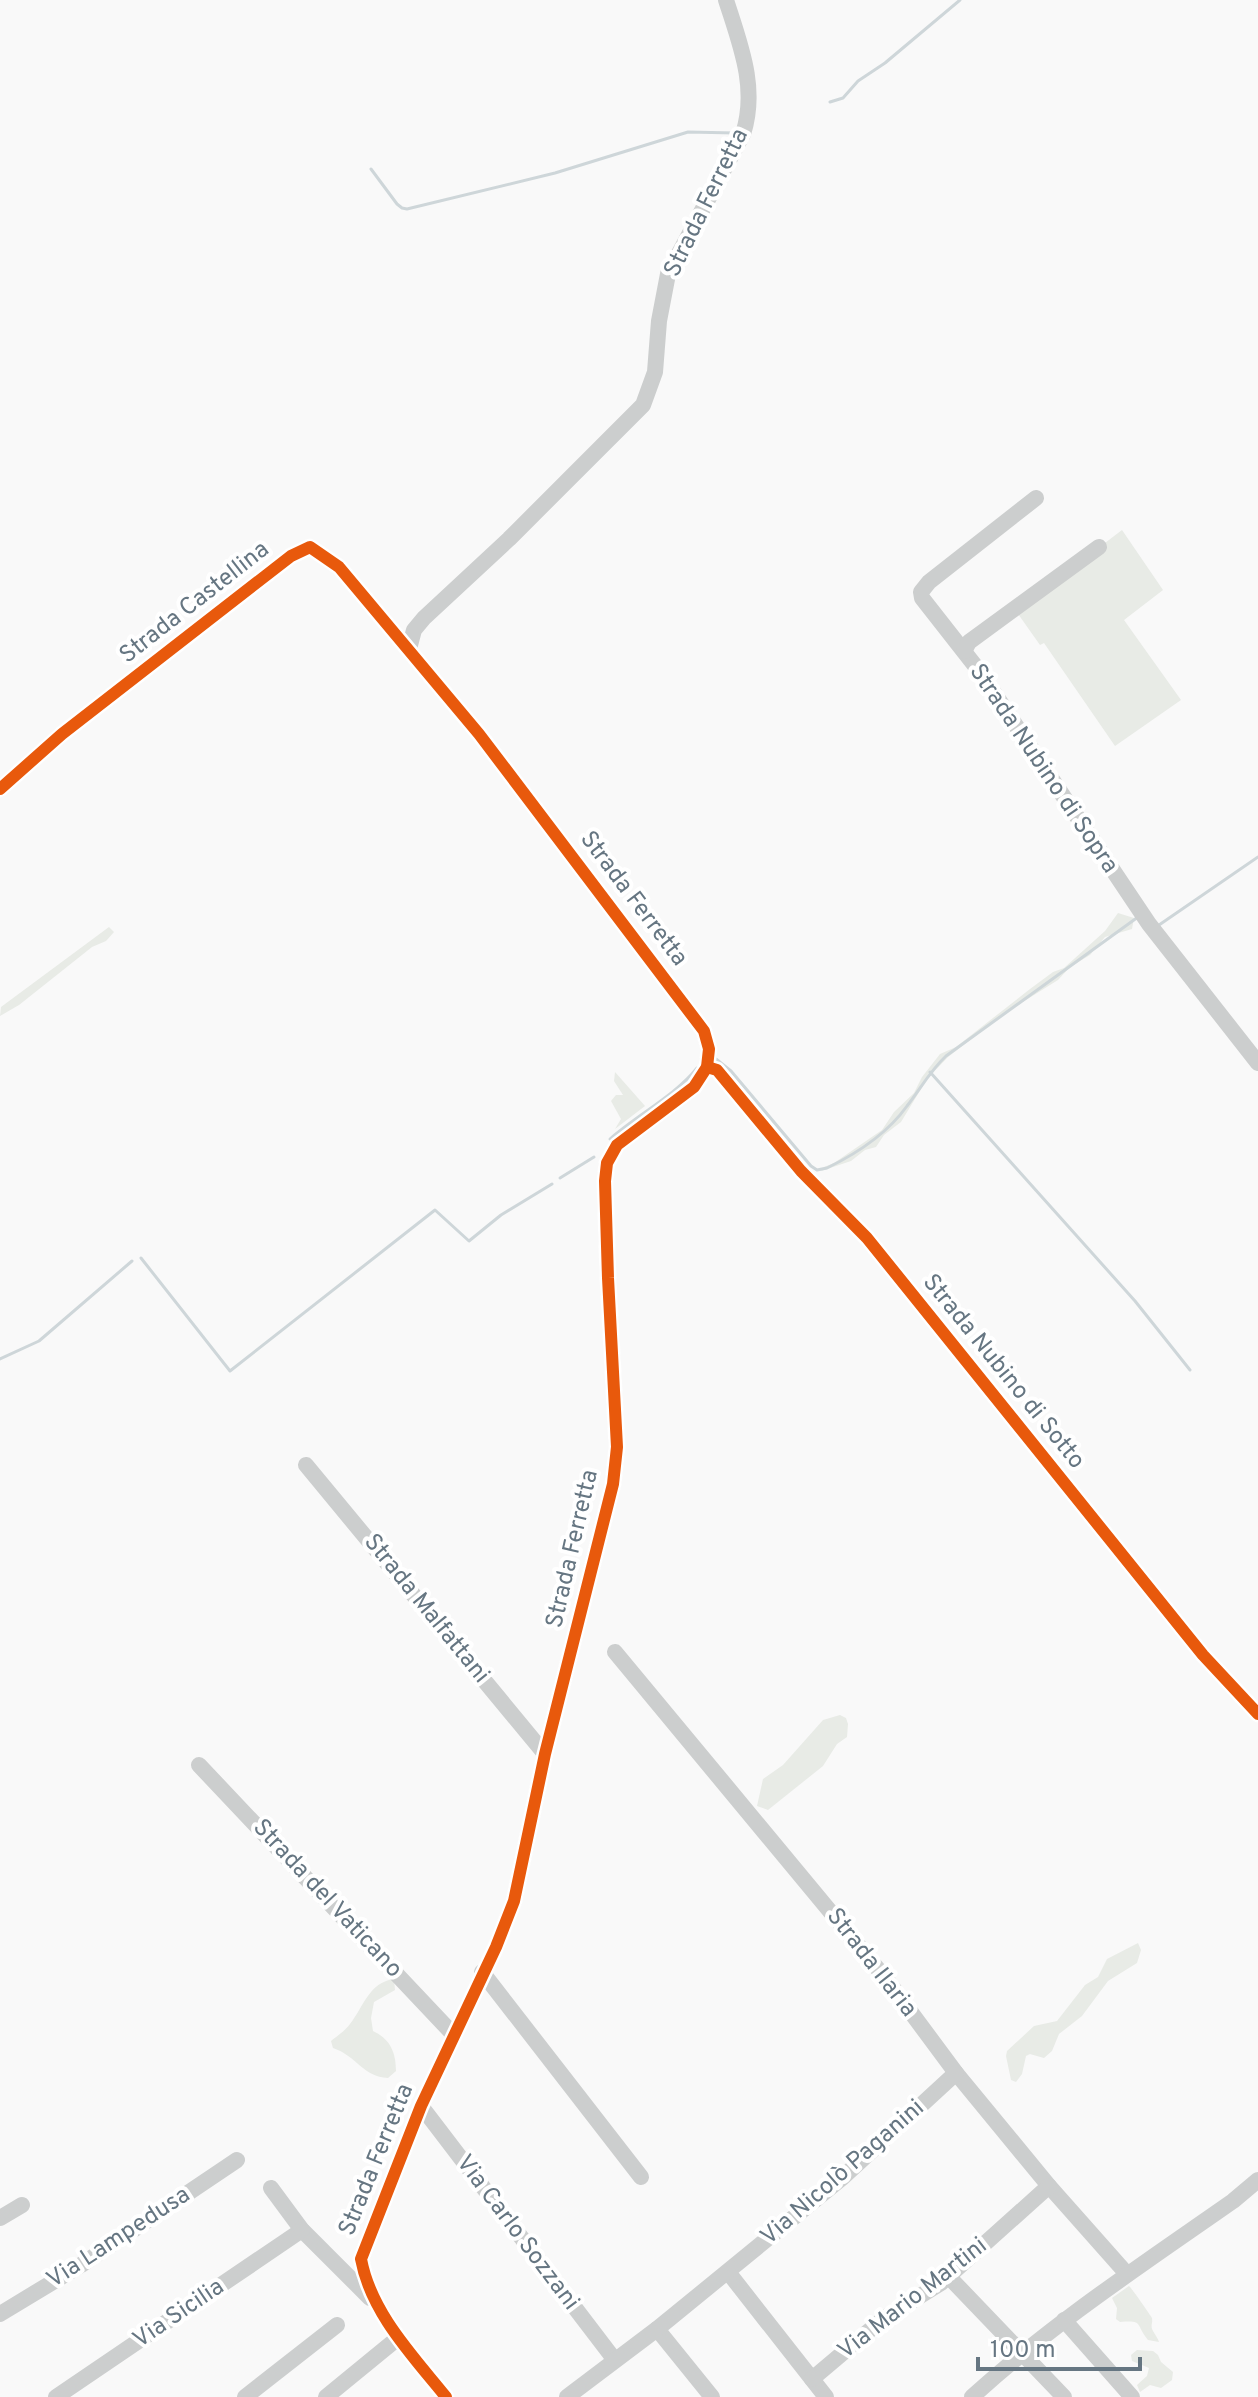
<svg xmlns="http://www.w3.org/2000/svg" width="1258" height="2397" font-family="Overpass,sans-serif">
  <rect width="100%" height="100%" fill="#f9f9f9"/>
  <g fill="#e8ebe6">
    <polygon points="1122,530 1163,590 1124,620 1181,700 1115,746 1044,643 1040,645 1016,611"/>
    <polygon points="1118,913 1134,918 1132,929 1105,937 1090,955 1070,967 1058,980 1005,1013 948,1057 927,1079 901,1122 884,1135 876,1147 865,1150 851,1161 821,1171 824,1167 834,1163 882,1130 894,1112 914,1093 922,1077 940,1054 956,1047 1030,989 1053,972 1064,968 1105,931"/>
    <polygon points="109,927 114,932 106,941 92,947 19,1005 0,1016 1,1007"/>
    <polygon points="615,1072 645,1106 615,1129 621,1119 611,1101 616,1095 623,1095 614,1081"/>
    <polygon points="840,1715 846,1718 848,1724 847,1737 837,1744 823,1766 768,1810 757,1806 763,1779 783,1765 823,1720"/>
    <polygon points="1138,1943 1141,1950 1137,1963 1108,1981 1082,2016 1059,2034 1052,2051 1044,2058 1030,2054 1026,2056 1022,2074 1016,2082 1011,2080 1006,2056 1007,2051 1034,2026 1057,2021 1085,1985 1098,1977 1107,1959"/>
    <path d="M394 1979 395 1990 374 2002 371 2018 373 2031C390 2039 396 2052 396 2071L388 2078C363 2077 357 2056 333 2048L331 2041C337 2036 345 2031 350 2024 363 2008 369 1982 394 1979Z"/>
    <path d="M1129 2286C1131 2287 1151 2316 1152 2318 1153 2324 1150 2325 1153 2331 1155 2335 1158 2338 1159 2342L1148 2340C1135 2324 1144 2320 1120 2322L1116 2319 1117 2308 1112 2298Z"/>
    <polygon points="1137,2350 1153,2351 1158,2355 1161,2362 1173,2372 1172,2380 1161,2388 1150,2385 1140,2392 1137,2385 1147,2376 1149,2368 1132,2361 1131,2355"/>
  </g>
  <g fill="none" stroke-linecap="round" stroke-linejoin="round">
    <g stroke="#ced6d9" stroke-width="3">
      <polyline points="830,102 843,98 858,81 885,63 960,0"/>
      <polyline points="371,169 397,204 402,208 407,209 555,173 688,132 735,133"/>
      <polyline points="1159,925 1258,857"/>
      <path d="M716 1059 731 1071 811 1166 817 1170 827 1168C858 1153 887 1134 907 1106 921 1088 930 1071 946 1056L1138 917"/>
      <polyline points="930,1072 1135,1301 1190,1370"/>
      <path d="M610 1139C637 1115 676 1095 697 1068"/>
      <polyline points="560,1178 594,1157"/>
      <polyline points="141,1258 230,1371 435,1210 469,1241 501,1215 552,1184"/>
      <polyline points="0,1359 39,1341 132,1261"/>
    </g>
    <g stroke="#cccece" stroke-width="16">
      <polyline points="1036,498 929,582 921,592 922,598 980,672 1149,924 1258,1063"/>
      <path d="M409 649 414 630 424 618 509 539 643 405 655 372 659 321 668 274 743 134C758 88 740 44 726 0"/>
      <polyline points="964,651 969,642 1099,547"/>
      <path d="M0 789 62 734 291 556 310 547 339 567 479 734 704 1031 709 1049 707 1067 694 1087 617 1145 607 1163 605 1181 608 1278 617 1447 613 1484 545 1754 514 1901 496 1947 421 2106 361 2259C371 2313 413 2356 446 2397"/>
      <polyline points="707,1067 717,1070 801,1171 867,1238 1203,1655 1258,1714"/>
      <polyline points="306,1465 545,1754"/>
      <polyline points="615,1652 887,1980 956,2073 1049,2186 1127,2274"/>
      <polyline points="199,1765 453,2034"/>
      <polyline points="482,1972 641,2177"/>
      <polyline points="421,2106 614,2359"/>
      <polyline points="271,2188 302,2230 370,2298"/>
      <polyline points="0,2218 22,2205"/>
      <polyline points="728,2272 826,2397"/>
      <polyline points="948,2276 1064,2397"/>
      <polyline points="0,2314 81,2265 237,2160"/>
      <polyline points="1064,2320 1132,2397"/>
      <polyline points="657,2329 712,2397"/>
      <polyline points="812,2379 883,2319 941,2283 1049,2186"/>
      <polyline points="56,2397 302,2230"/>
      <polyline points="245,2397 337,2325"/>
      <polyline points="326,2397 398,2338"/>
      <polyline points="567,2397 657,2329 842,2178 956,2073"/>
      <path d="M972 2397C1053 2323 1143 2264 1233 2201L1258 2180"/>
    </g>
    <defs>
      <g id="cycleway">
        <path d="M0 789 62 734 291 556 310 547 339 567 479 734 704 1031 709 1049 707 1067 694 1087 617 1145 607 1163 605 1181 608 1278 617 1447 613 1484 545 1754 514 1901 496 1947 421 2106 361 2259C371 2313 413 2356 446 2397"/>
        <polyline points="707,1067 717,1070 801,1171 867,1238 1203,1655 1258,1714"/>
      </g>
    </defs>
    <use href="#cycleway" stroke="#fff" stroke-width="17"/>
    <use href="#cycleway" stroke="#e8590c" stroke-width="12"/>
  </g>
  <g text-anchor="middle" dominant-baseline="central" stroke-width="8" stroke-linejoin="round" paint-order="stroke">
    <g font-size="24" fill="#667682" stroke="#fff">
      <text transform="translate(707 203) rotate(-64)">Strada Ferretta</text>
      <text transform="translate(195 603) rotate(-38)">Strada Castellina</text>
      <text transform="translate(1043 769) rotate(56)">Strada Nubino di Sopra</text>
      <text transform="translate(633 899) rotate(53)">Strada Ferretta</text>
      <text transform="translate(1003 1372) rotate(51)">Strada Nubino di Sotto</text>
      <text transform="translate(573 1549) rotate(-77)">Strada Ferretta</text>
      <text transform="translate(426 1609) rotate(51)">Strada Malfattani</text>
      <text transform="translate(327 1899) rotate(47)">Strada del Vaticano</text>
      <text transform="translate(871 1963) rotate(52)">Strada Ilaria</text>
      <text transform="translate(377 2160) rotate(-68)">Strada Ferretta</text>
      <text transform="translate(843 2173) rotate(-41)">Via Nicolò Paganini</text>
      <text transform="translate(517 2233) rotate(53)">Via Carlo Sozzani</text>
      <text transform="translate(119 2238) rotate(-33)">Via Lampedusa</text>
      <text transform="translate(913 2299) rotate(-38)">Via Mario Martini</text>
      <text transform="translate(179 2314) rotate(-34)">Via Sicilia</text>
    </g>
  </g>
  <path d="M978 2357v12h162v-12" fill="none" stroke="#667682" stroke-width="4"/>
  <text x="990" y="2357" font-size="24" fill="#667682" stroke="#ffffff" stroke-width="6" paint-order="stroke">100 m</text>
</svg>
